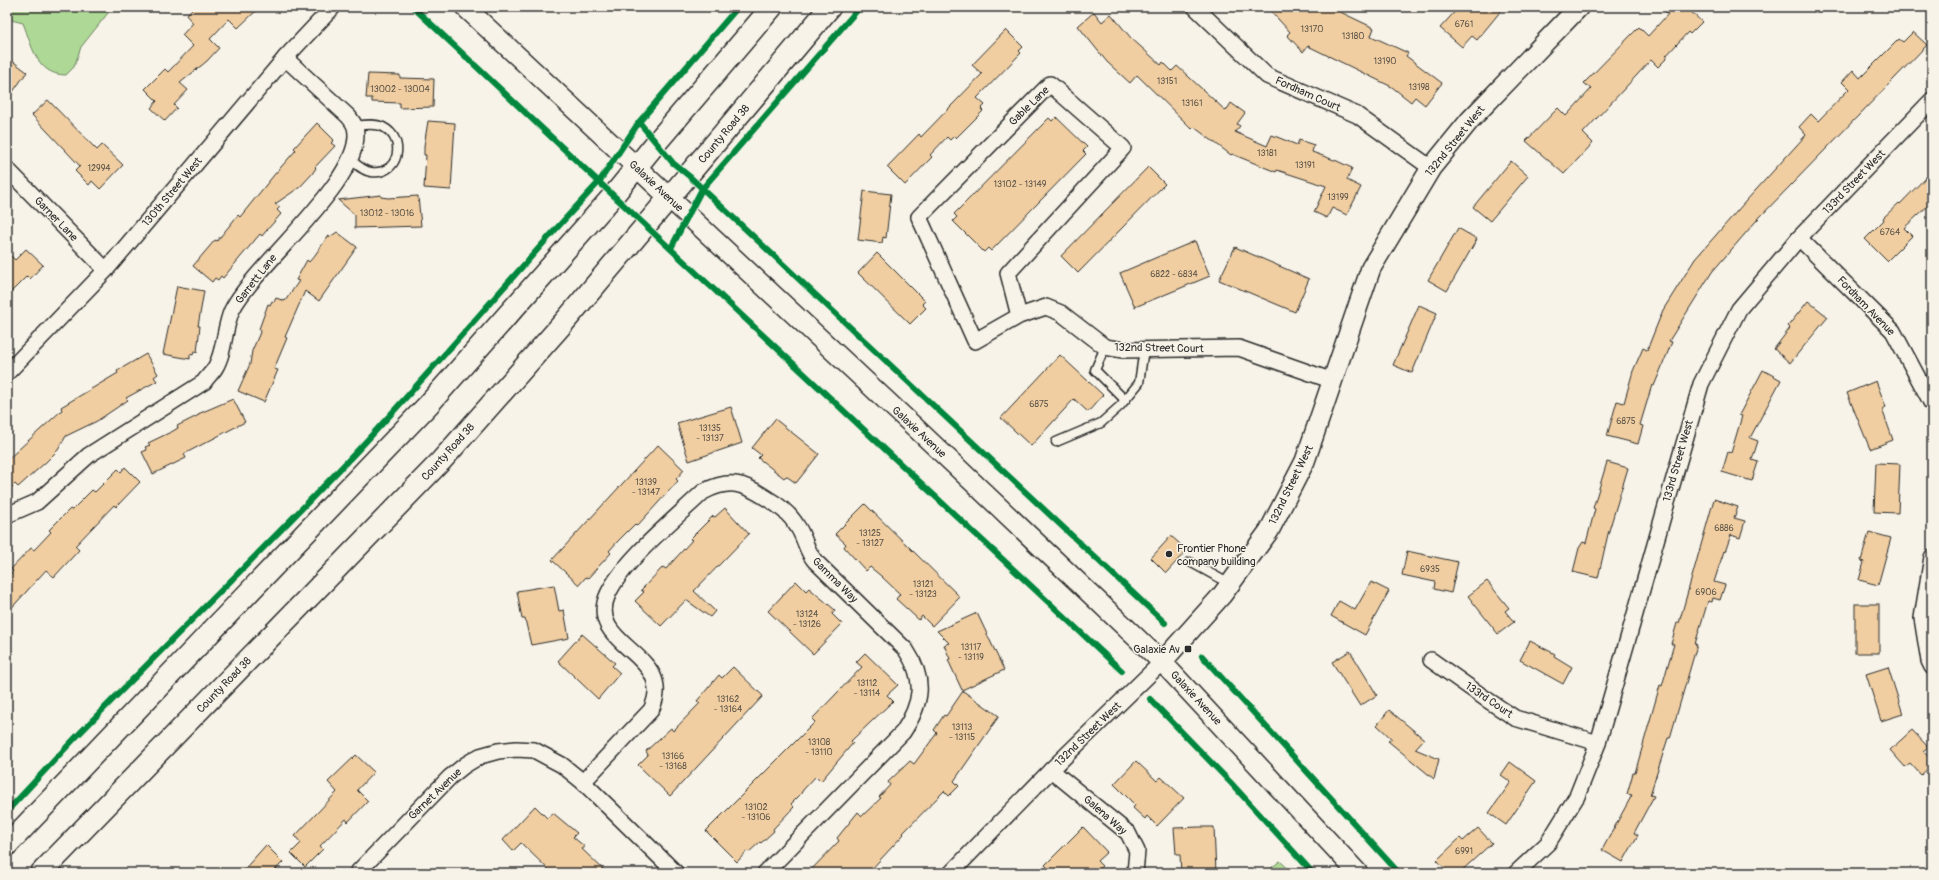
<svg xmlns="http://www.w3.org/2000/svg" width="1939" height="880" font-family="Pangolin,sans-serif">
  <rect width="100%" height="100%" fill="#f7f3e8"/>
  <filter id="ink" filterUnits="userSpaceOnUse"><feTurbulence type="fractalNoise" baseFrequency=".025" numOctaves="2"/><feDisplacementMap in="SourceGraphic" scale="8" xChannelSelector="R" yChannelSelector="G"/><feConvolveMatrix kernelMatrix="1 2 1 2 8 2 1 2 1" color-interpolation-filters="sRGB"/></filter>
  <g filter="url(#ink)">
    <g fill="#aed895" stroke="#6c8260">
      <path d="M7 7H108V13L81 47 74 67 66 75C36 75 32 45 23 23L7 19Z"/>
      <polygon points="1280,861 1293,873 1265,873"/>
    </g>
    <g fill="#f0cea1" stroke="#2b2b2b">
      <polygon points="194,7 260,7 238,28 229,19 210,39 219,48 207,61 180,83 188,90 174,105 177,108 165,121 151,108 157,101 145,89 165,69 168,72 193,46 182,35 193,23 186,15"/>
      <polygon points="1267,7 1330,7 1374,28 1371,36 1408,53 1406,56 1442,83 1425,105 1415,97 1411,102 1392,87 1308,46 1303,52 1287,35 1290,32"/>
      <polygon points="1459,7 1504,7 1477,40 1472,36 1462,47 1440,28"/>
      <polygon points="1661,7 1686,7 1702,22 1690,34 1688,32 1666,56 1668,57 1658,67 1651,60 1583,133 1593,143 1564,174 1526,141 1558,108 1566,116 1591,89 1584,83 1639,27 1648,36 1668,14"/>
      <polygon points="1094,12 1102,22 1111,14 1131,38 1161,65 1163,62 1172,71 1177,66 1226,111 1231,103 1245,113 1237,124 1240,126 1235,132 1267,146 1272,135 1297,145 1299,140 1314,145 1312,152 1337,161 1352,168 1347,180 1361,187 1347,215 1332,208 1327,218 1314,212 1326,186 1277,170 1276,172 1232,154 1231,155 1194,127 1192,129 1137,75 1130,83 1107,62 1078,26"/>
      <polygon points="1006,30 1023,47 1019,51 1021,53 977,98 985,105 981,109 983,111 956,138 954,136 950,140 947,137 930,155 932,157 905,185 887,167 919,134 921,137 982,74 972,65"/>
      <polygon points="1913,32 1927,45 1757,220 1712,272 1669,341 1672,342 1654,386 1652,385 1640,425 1643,426 1638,444 1607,436 1617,401 1624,403 1633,371 1643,348 1647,350 1663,310 1695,259 1745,202 1806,135 1799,127 1811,114 1818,121 1849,89 1842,82 1853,70 1860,78 1899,39 1903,42"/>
      <polygon points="7,57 27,72 7,100"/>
      <polygon points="368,74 400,75 400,78 434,79 433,107 400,108 400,103 372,102 372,98 366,98"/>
      <polygon points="48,100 97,150 102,145 123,165 100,189 92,181 89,185 75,171 80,166 32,115"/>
      <polygon points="1056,117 1087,147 1083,151 1086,154 991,251 988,248 984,252 953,221 957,217 954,214 1049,118 1052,121"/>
      <polygon points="428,121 455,123 451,190 424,188 426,155 424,155 424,146"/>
      <polygon points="317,123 334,140 331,143 335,146 315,167 316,168 312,174 300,187 275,204 280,207 277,210 281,214 267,230 262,236 260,234 223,278 221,276 218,280 215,278 212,282 193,266 215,240 217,241 238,215 240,217 274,175 296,150 294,148"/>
      <polygon points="1511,161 1528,176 1490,221 1473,207"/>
      <polygon points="1148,167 1165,184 1078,273 1061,256"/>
      <polygon points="1932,171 1932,202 1904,228 1912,236 1887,261 1865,239 1884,220 1883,218 1899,203 1900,204"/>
      <polygon points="864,191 891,194 886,238 883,237 882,243 858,240"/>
      <polygon points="381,195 381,197 388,198 418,196 421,226 355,228 355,215 338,200"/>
      <polygon points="1458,228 1477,239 1447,291 1428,280"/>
      <polygon points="337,232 357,247 319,301 305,291 285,337 287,338 274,369 278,370 264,402 238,391 250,364 252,351 261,330 259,329 268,304 270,305 272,301 274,302 276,298 285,301 299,281 296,280 307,260 309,262 315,255 328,236 330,237"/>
      <polygon points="1195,241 1210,276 1135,307 1120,273"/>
      <polygon points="1235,247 1309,279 1295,312 1219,280"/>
      <polygon points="26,249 43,265 30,279 27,276 7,296 7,252 15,260"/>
      <polygon points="877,253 925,301 922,304 926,308 910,324 858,273"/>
      <polygon points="177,286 204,291 198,326 200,326 197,352 194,351 193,355 190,354 190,359 163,354"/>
      <polygon points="1808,301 1828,317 1790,363 1774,349 1790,328 1788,326"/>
      <polygon points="1419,305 1437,313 1412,373 1393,365"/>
      <polygon points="146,354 158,374 154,377 157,381 126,398 128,400 97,421 66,436 58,450 46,462 18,487 15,484 7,492 7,460 62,410 61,407 118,373 117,371"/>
      <polygon points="1060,355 1103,395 1088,412 1074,399 1031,446 1001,418"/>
      <polygon points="1763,370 1781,380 1750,438 1758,441 1752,460 1758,462 1752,481 1722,472 1728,452 1731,453 1742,416 1739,415"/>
      <polygon points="1876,381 1886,407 1882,409 1893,440 1870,449 1847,393"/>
      <polygon points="233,399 245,422 184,454 186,458 153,474 142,452 147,450 145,447 150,445 148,443 173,431 178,428 177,426 199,415 198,414"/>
      <polygon points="731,407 742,443 689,461 677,423"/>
      <polygon points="775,419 819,454 796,483 786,476 784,478 758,458 761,455 752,448"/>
      <polygon points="658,445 684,470 676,479 678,481 637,526 635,524 618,541 609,551 611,553 588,578 586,577 579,585 552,560"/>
      <polygon points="1607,462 1628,468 1608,534 1598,578 1573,572 1579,548 1583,542 1586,543 1595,509 1593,508"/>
      <polygon points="1876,463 1900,464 1898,513 1874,512"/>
      <polygon points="125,467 140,482 116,507 114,505 75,546 79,550 54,577 46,570 7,613 7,577 13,571 11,569 31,548 34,550 51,532 49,530 70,509 72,510 92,490 95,492 118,469 121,472"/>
      <polygon points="1714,499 1738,507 1734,518 1745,521 1740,538 1731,535 1725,552 1724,551 1714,582 1725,585 1720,600 1713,598 1712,602 1708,601 1695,644 1697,645 1670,738 1668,738 1650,795 1654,796 1634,833 1638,835 1623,862 1602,850 1632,795 1627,794 1633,773 1635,773 1660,685 1662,686 1674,644 1671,644 1677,623 1679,623"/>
      <polygon points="865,504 960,597 932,626 922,616 919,620 896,599 900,594 881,576 870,567 866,571 844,547 846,544 835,534"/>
      <polygon points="725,508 749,534 694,591 715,611 710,617 686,600 661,626 635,601 644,592 641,590 663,567 666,569 692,540 690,539 713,516 715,517"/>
      <polygon points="1869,532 1891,538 1878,585 1859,580 1864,562 1861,561"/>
      <polygon points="1171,536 1187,550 1166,573 1151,558"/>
      <polygon points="1407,551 1458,562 1451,593 1434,589 1435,582 1402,575"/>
      <polygon points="796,581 806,591 809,588 835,610 832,614 842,624 813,654 768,611"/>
      <polygon points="1487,581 1509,608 1505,611 1514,622 1498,634 1468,596"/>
      <polygon points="1371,582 1389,591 1365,635 1331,616 1339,601 1355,610"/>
      <polygon points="554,585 559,611 564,610 569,638 531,645 525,619 522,619 517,591"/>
      <rect x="1855" y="604" width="24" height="49"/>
      <polygon points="977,613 1004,670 962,690 948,660 950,659 944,645 949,643 937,631"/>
      <polygon points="582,634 615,663 612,666 620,673 598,699 558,661"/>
      <polygon points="1530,641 1555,654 1554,656 1572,667 1563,684 1520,660"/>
      <polygon points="1350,651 1377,695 1360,706 1332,662"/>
      <polygon points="865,653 898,685 887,695 893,701 851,741 853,743 821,781 816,776 803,790 800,795 791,804 794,807 773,829 774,831 761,843 760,842 749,852 747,851 737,862 706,831 815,722 812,719 862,667 856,662"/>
      <polygon points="733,667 763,696 670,796 638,765 648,755 646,751 671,728 673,731 700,703 697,701 719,675 722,678"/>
      <polygon points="1888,667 1903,714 1881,721 1866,674"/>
      <polygon points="963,691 999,716 954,781 959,786 949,796 944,791 903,833 904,834 868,873 808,873 839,841 837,838 858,812 862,816 881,798 879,797 890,785 888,782 910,761 914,764 937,733 934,730 944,715 946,716"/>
      <polygon points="1389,710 1424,739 1415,749 1439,759 1434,779 1388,741 1392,739 1377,725"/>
      <polygon points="1912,730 1928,747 1923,751 1932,761 1932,765 1921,775 1910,763 1905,767 1890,750"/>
      <polygon points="356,755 374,772 357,790 368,801 348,822 346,819 320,846 323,849 305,867 291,853 301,843 295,836 337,792 328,782"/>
      <polygon points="1136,761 1157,781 1161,777 1184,798 1157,826 1147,816 1145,819 1133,808 1135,805 1114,784"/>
      <polygon points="1510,762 1536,781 1506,825 1489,813 1511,782 1501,775"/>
      <polygon points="535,806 547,818 553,813 577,833 573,837 585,847 582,849 607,873 552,873 521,843 513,851 503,840"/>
      <polygon points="1083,827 1107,852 1097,861 1102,866 1095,873 1041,873 1047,867 1045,865"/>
      <polygon points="1199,827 1214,827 1216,873 1181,873 1180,854 1176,854 1174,828"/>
      <polygon points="1478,828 1492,843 1459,873 1449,873 1437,860 1460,838 1463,841"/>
      <polygon points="266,845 283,862 272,873 241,873"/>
    </g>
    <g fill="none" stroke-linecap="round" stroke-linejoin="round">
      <defs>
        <g id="service">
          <path d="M350 159C356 164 363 171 371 172 399 176 407 139 383 127 375 123 363 125 355 126"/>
          <polyline points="1105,347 1095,370 1125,400"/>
          <polyline points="1056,442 1101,423 1120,406 1139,383 1144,349"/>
          <polyline points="1190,562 1230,584"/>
        </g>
        <g id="minor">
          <polyline points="1195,7 1267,76 1357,115 1431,168"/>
          <polyline points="7,169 106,270"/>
          <polyline points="1799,238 1893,331 1932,404"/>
          <polyline points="1019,316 1008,273 1123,148 1050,84 919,217 975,341 1019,316 1046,307 1061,313 1105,347 1123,350 1239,348 1333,381"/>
          <polyline points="7,373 106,270 285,58 333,7"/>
          <path d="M7 515 37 502 89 455 204 382C207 377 212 373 215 368 225 352 224 327 232 310 254 265 368 176 355 127 354 123 351 120 349 117L285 58"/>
          <polyline points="1932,557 1922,618 1929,661 1932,667"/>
          <polyline points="1431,660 1486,699 1515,718 1598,743"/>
          <polyline points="1051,770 1128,833 1137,851 1135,873"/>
          <path d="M583 782 651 710C679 653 584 647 608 594 624 560 675 519 703 492 730 478 744 483 768 499 780 506 790 514 797 526 805 537 806 551 815 561L906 650C926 680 922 703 903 732L765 873"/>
          <polyline points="357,873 450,777 465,765 480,756 498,751 516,749 534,750 562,765 583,782 676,873"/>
          <polyline points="951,873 1051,770 1162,662"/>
          <polyline points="1516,873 1548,843 1577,796 1598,743 1701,384 1739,309 1799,238 1932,100"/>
        </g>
        <g id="tertiary">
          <polyline points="465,7 920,432 1162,662 1358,873"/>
          <polyline points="1162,662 1222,595 1269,531 1305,461 1371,268 1431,168 1470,120 1579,7"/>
        </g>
        <g id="secondary">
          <polyline points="7,845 428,405 613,196 656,143 772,7"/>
          <polyline points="41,873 441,461 566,320 830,7"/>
        </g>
      </defs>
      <use href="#service" stroke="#2b2b2b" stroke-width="11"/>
      <use href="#minor" stroke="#2b2b2b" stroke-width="18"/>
      <use href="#tertiary" stroke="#2b2b2b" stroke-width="22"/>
      <use href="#secondary" stroke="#2b2b2b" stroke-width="24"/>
      <use href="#service" stroke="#f7f3e8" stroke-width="8"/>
      <use href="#minor" stroke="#f7f3e8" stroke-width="15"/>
      <use href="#tertiary" stroke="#f7f3e8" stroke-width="19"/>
      <use href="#secondary" stroke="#f7f3e8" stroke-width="21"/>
      <defs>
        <g id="cycleway">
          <polyline points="738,7 639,122 599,182 1122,671"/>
          <polyline points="639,122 673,163 689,176 1165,623"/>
          <polyline points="671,248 702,189 860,7"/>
          <polyline points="1202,656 1399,873"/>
          <polyline points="1150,699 1231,783 1313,873"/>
          <path d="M7 811C31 786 54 760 78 735 171 639 267 547 358 450 440 362 517 270 599 182L413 7"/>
        </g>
      </defs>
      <use href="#cycleway" stroke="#f7f3e8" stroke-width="8"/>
      <use href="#cycleway" stroke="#00873e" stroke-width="6"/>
    </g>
  </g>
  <g fill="#2b2b2b" stroke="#f7f3e8" stroke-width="1.5">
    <circle cx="1169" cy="554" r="4"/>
    <rect x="1184" y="645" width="8" height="8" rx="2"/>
  </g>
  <g text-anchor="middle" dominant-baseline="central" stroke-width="3" stroke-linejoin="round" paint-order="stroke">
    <g font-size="9" fill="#5c5448">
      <text x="1464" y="24">6761</text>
      <text x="1312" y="29">13170</text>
      <text x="1353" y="36">13180</text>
      <text x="1385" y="61">13190</text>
      <text x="1167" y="81">13151</text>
      <text x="1419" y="87">13198</text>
      <text x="400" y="89">13002 - 13004</text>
      <text x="1192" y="103">13161</text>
      <text x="1267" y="153">13181</text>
      <text x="1305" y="165">13191</text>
      <text x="99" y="168">12994</text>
      <text x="1020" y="184">13102 - 13149</text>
      <text x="1338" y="197">13199</text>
      <text x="387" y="213">13012 - 13016</text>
      <text x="1890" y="232">6764</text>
      <text x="1174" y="274">6822 - 6834</text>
      <text x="1039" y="404">6875</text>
      <text x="1626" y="421">6875</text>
      <text x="710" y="428">13135<tspan x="710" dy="10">- 13137</tspan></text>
      <text x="646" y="482">13139<tspan x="646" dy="10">- 13147</tspan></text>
      <text x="1724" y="528">6886</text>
      <text x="870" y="533">13125<tspan x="870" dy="10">- 13127</tspan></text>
      <text x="1430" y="569">6935</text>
      <text x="923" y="584">13121<tspan x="923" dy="10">- 13123</tspan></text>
      <text x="1706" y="592">6906</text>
      <text x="807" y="614">13124<tspan x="807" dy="10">- 13126</tspan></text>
      <text x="971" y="647">13117<tspan x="971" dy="10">- 13119</tspan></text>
      <text x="867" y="683">13112<tspan x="867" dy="10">- 13114</tspan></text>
      <text x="728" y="699">13162<tspan x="728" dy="10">- 13164</tspan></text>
      <text x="962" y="727">13113<tspan x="962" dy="10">- 13115</tspan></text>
      <text x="819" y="742">13108<tspan x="819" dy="10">- 13110</tspan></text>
      <text x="673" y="756">13166<tspan x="673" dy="10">- 13168</tspan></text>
      <text x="756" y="807">13102<tspan x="756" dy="10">- 13106</tspan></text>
      <text x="1464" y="851">6991</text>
    </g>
    <g font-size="11" fill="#2b2b2b" stroke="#f7f3e8">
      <text transform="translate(1308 94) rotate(24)">Fordham Court</text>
      <text transform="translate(1029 106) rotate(-44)">Gable Lane</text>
      <text transform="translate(724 134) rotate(-50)">County Road 38</text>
      <text transform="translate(1455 141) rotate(-51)">132nd Street West</text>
      <text transform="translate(1854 182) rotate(-46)">133rd Street West</text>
      <text transform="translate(656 186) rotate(43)">Galaxie Avenue</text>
      <text transform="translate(172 192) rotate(-50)">130th Street West</text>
      <text transform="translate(56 219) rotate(46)">Garner Lane</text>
      <text transform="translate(256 279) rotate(-52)">Garrett Lane</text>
      <text transform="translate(1866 306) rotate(46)">Fordham Avenue</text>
      <text transform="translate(1159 348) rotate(1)">132nd Street Court</text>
      <text transform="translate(919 432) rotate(43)">Galaxie Avenue</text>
      <text transform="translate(448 452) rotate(-48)">County Road 38</text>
      <text transform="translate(1678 461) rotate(-74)">133rd Street West</text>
      <text transform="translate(1291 485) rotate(-64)">132nd Street West</text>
      <text transform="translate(835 580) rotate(45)">Gamma Way</text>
      <text transform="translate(224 685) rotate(-46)">County Road 38</text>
      <text transform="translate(1196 698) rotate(47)">Galaxie Avenue</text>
      <text transform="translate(1489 700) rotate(34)">133rd Court</text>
      <text transform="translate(1088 734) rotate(-44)">132nd Street West</text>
      <text transform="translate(435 794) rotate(-44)">Garnet Avenue</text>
      <text transform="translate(1105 815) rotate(41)">Galena Way</text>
    </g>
    <g font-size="11" fill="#2b2b2b" stroke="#f7f3e8" text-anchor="start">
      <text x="1177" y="548">Frontier Phone<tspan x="1177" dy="13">company building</tspan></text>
      <text x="1180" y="649" text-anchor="end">Galaxie Av</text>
    </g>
  </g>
  <rect width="1939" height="880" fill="none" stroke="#f7f3e8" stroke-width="24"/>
  <rect x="12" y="12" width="1915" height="856" fill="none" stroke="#2b2b2b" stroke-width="1.5" filter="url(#ink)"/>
</svg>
